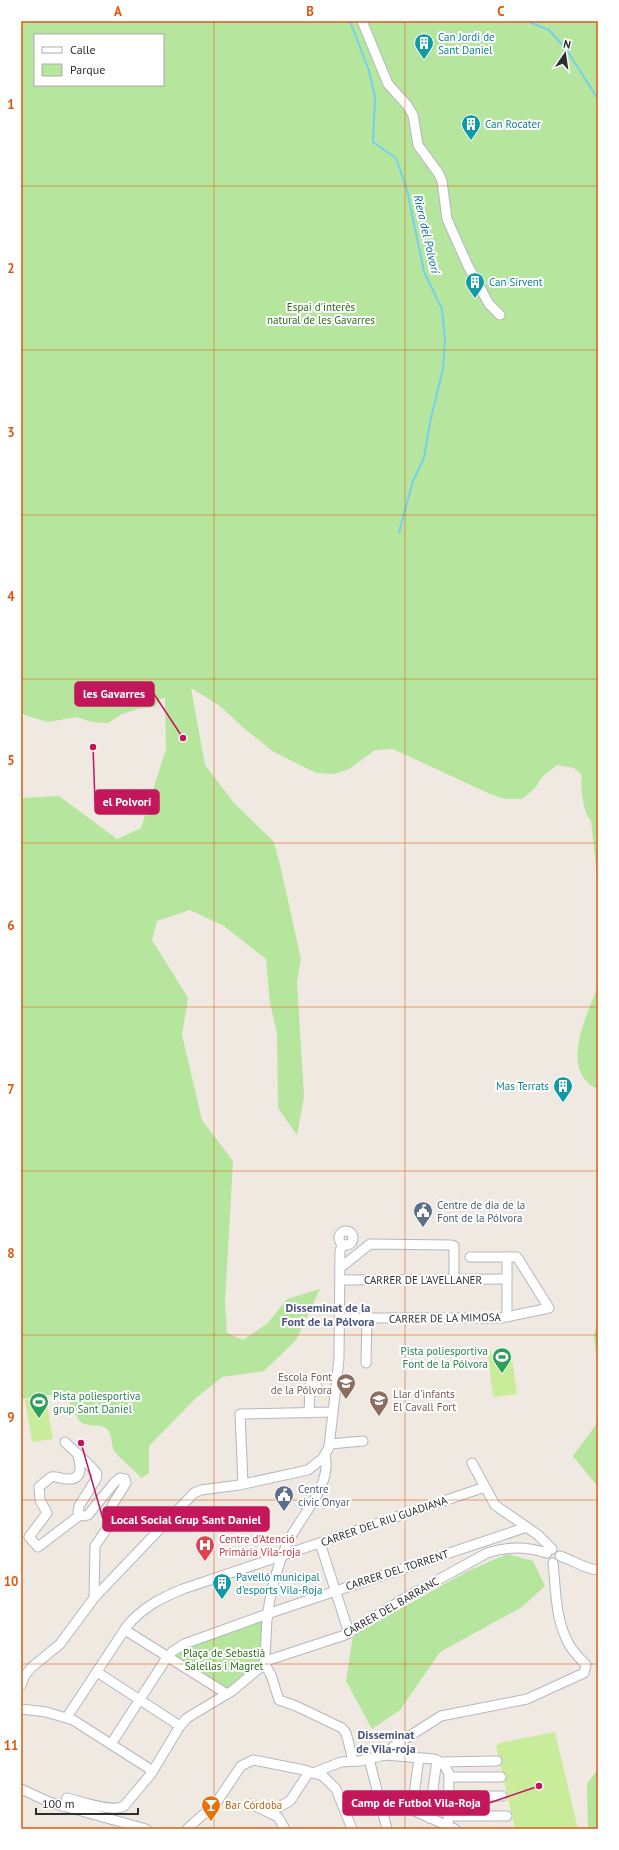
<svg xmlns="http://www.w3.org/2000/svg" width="619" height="1850" font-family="'PT Sans',sans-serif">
  <rect width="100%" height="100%" fill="#efe9e1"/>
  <g fill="#b6e59e" fill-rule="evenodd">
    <path d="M21 21H598V885L591 821C583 813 580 786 582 775L574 768 557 765 544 775 534 789 522 799H505L490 794 393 749 375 750 349 769 334 774 316 773 274 752 246 730 220 706 191 688 205 765 234 803 274 842 281 869 301 959 297 982 304 1097 297 1135 278 1108 277 1033 270 1003 266 959 224 926 190 910 157 921 152 940 188 998 182 1035 202 1120 233 1161 225 1302 227 1333 243 1340 268 1323 287 1299 320 1289 296 1340 264 1371 222 1377 196 1398 149 1446V1473L141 1478C133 1468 122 1461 115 1452 110 1445 114 1432 104 1427 97 1424 88 1427 81 1422 77 1419 69 1399 63 1393L21 1399V798L59 796 117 839 141 828 166 749 165 698 160 699 155 707 138 709 122 714 108 723 92 722 77 717 48 722 27 716 21 712ZM35 35H163V85H35Z"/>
    <path d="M598 986V1089C558 1071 587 1015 598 986Z"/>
    <polygon points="598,1318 598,1371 594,1336"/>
    <polygon points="598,1419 598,1487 573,1456 595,1426"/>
    <polygon points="507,1554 533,1561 545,1586 522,1607 440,1652 400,1710 372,1729 346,1681 353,1635 468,1571"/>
    <polygon points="267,1616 262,1662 226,1693 168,1657 177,1649"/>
    <polygon points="598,1769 598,1829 588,1829 587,1784"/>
  </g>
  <g fill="#c9ec9a">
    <polygon points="511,1351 517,1394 493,1397 488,1354"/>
    <polygon points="45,1396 53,1439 32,1442 25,1400"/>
    <polygon points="555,1732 578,1829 515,1829 496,1746 499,1743"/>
  </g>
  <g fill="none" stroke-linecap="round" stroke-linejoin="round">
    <g stroke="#75cff0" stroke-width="2">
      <polyline points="350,21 369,71 375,97 373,142 396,158 407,190 424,272 442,309 445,340 443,369 430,422 424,458 413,481 399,532"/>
      <polyline points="527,21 549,30 566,49 598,99"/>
    </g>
    <defs>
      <g id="minor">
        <polyline points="362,21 388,84 407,105 413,115 418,145 439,174 442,181 447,219 468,266 489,304 500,315"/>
        <circle cx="346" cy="1238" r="7"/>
        <polyline points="507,1257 507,1316"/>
        <polyline points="340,1268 370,1244 451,1245 454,1246 454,1279"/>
        <polyline points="340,1280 507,1279"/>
        <polyline points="340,1318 501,1318 549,1308 517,1257 470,1257"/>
        <polyline points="366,1363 367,1319"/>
        <polyline points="309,1413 310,1386 317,1386"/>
        <path d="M65 1442C76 1453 88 1462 97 1474L96 1479 79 1506 78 1513 80 1515"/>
        <polyline points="330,1444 363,1441"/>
        <path d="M78 1456C81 1466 83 1480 67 1479 61 1479 57 1476 51 1477L39 1487 40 1500 47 1513 29 1537 38 1547 80 1515 84 1516 88 1515 114 1483 120 1478 125 1479 126 1483 113 1504 108 1527 95 1546 94 1598"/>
        <polyline points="472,1463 495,1505 538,1535 552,1549"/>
        <polyline points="243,1484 240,1414 333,1412"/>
        <polyline points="320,1543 349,1633"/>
        <path d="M560 1556C573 1560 584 1569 598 1570"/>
        <polyline points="125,1630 227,1694"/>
        <path d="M264 1663C266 1649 266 1635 267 1620 269 1598 277 1567 286 1546 297 1520 333 1486 325 1456"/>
        <polyline points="264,1663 271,1675 279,1700 296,1706 342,1728 346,1733 353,1760"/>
        <polyline points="97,1672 180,1726"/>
        <polyline points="21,1685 25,1675 32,1667 60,1644 94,1598 194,1493 201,1490 239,1485 308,1470 323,1458 329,1447 339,1359 340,1251 342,1245"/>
        <polyline points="21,1709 46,1712 73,1720 153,1771"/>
        <path d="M67 1717 127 1626C143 1607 161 1598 183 1589L485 1487"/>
        <polyline points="111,1744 166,1659 172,1652 184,1644 273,1612 527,1527"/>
        <path d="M385 1755 394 1746 441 1716 527 1699 584 1673 586 1665C581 1659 574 1653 570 1646 555 1621 556 1590 553 1563"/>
        <polyline points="369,1759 387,1829"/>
        <polyline points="441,1762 497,1761"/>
        <polyline points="313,1773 341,1762 360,1761 385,1755 434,1759 445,1766 449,1774 448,1826"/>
        <polyline points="450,1777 501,1777"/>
        <polyline points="21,1789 49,1802 146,1829"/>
        <polyline points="449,1796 502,1796"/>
        <polyline points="251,1804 278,1817 285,1829"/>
        <polyline points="403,1806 455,1829"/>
        <path d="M64 1807 67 1798C80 1801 112 1813 124 1806L151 1774 180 1726 187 1718 232 1691 269 1660 345 1635 405 1598 487 1553C507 1546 528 1547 547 1553"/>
        <polyline points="412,1810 419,1758"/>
        <polyline points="269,1812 290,1801 309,1772"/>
        <polyline points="449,1816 507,1816"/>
        <polyline points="429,1818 437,1760"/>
        <polyline points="187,1829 216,1803 241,1766 253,1760 304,1770 323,1776 336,1789 352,1829"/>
      </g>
    </defs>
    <use href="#minor" stroke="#b4b7c1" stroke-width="11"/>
    <use href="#minor" stroke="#fff" stroke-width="9"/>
  </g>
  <path fill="none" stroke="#df570e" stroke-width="1" stroke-opacity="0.55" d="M214 21V1829M405 21V1829M21 186H598M21 350H598M21 515H598M21 679H598M21 843H598M21 1007H598M21 1171H598M21 1335H598M21 1500H598M21 1664H598"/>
  <defs>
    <symbol id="building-pin" viewBox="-11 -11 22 30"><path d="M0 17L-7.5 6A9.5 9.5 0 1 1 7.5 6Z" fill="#0f9aa8" stroke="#fff"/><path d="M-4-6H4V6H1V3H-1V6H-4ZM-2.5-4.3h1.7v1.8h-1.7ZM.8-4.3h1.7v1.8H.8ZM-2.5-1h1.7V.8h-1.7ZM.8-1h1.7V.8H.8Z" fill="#fff"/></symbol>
    <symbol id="civic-pin" viewBox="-11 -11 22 30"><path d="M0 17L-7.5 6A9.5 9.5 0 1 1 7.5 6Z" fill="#5c6f8a" stroke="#fff"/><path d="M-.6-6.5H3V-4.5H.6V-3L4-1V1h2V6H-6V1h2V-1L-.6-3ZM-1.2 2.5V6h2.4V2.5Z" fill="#fff"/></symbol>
    <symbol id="stadium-pin" viewBox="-11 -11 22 30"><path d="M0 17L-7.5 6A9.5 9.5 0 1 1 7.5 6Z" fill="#2e9e5b" stroke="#fff"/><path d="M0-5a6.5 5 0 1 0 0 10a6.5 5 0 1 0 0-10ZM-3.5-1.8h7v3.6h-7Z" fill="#fff"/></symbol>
    <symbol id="school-pin" viewBox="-11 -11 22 30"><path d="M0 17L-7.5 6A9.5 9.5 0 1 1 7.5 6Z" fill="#8d6e63" stroke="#fff"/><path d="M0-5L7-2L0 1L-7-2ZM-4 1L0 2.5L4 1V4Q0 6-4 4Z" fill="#fff"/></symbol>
    <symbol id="hospital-pin" viewBox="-11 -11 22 30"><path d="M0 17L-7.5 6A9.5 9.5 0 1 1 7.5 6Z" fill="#e0444e" stroke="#fff"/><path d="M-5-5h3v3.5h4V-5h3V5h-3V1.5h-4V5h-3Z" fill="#fff"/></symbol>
    <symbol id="bar-pin" viewBox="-11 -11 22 30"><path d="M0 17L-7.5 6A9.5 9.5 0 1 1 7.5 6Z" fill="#e8710a" stroke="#fff"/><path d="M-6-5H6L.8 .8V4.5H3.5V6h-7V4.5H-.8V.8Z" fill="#fff"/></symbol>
  </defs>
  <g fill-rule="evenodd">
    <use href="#building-pin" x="413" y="32" width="22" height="30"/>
    <use href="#building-pin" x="460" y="113" width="22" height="30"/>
    <use href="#building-pin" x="464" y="271" width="22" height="30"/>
    <use href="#building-pin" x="552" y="1075" width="22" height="30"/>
    <use href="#civic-pin" x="412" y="1200" width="22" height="30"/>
    <use href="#stadium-pin" x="491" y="1346" width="22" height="30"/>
    <use href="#school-pin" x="335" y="1372" width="22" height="30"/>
    <use href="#school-pin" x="368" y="1389" width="22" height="30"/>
    <use href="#stadium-pin" x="28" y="1391" width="22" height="30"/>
    <use href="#civic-pin" x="273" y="1484" width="22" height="30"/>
    <use href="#hospital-pin" x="194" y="1534" width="22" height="30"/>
    <use href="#building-pin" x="211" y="1572" width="22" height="30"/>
    <use href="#bar-pin" x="200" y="1794" width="22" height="30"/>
  </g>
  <g text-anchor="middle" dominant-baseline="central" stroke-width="4" stroke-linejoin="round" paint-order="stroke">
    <g font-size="11" fill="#0d838f" stroke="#fff" text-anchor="start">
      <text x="438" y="37">Can Jordi de<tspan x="438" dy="13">Sant Daniel</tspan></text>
      <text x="485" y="124">Can Rocater</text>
      <text x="489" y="282">Can Sirvent</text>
      <text x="549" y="1086" text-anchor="end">Mas Terrats</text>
      <text x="236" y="1577">Pavelló municipal<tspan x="236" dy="13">d'esports Vila-Roja</tspan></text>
    </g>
    <g font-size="11" fill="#2c6e1b" stroke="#fff">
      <text x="321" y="307">Espai d'interès<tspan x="321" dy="13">natural de les Gavarres</tspan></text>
      <text x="224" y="1653">Plaça de Sebastià<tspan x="224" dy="13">Salellas i Magret</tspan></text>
    </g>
    <g font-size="11" fill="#4e5e75" stroke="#fff" text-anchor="start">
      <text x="437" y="1205">Centre de dia de la<tspan x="437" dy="13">Font de la Pólvora</tspan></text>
      <text x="298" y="1489">Centre<tspan x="298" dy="13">cívic Onyar</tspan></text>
    </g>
    <g font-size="11" fill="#2e2e2e" stroke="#fff">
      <text x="423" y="1280">CARRER DE L'AVELLANER</text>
      <text transform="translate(445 1318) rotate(-1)">CARRER DE LA MIMOSA</text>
      <text transform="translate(384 1521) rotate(-19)">CARRER DEL RIU GUADIANA</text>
      <text transform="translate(397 1570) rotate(-18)">CARRER DEL TORRENT</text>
      <text transform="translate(391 1607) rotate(-30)">CARRER DEL BARRANC</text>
    </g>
    <g font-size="11" fill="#27864d" stroke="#fff" text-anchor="end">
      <text x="488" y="1351">Pista poliesportiva<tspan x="488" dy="13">Font de la Pólvora</tspan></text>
      <text x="53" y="1396" text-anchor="start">Pista poliesportiva<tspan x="53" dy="13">grup Sant Daniel</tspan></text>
    </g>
    <g font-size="11" fill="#785e54" stroke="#fff" text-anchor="end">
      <text x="332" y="1377">Escola Font<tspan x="332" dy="13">de la Pólvora</tspan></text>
      <text x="393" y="1394" text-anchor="start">Llar d'infants<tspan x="393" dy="13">El Cavall Fort</tspan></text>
    </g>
    <g font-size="11" fill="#be3a42" stroke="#fff" text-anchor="start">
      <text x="219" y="1539">Centre d'Atenció<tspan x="219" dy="13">Primària Vila-roja</tspan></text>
    </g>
    <g font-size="11" fill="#c56008" stroke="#fff" text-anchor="start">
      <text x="225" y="1805">Bar Córdoba</text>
    </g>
    <g font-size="12" font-style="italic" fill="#0d6fa3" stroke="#fff">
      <text transform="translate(427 234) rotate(77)">Riera del Polvorí</text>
    </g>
    <g font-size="12" font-weight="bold" fill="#4d5680" stroke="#fff">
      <text x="328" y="1307">Disseminat de la<tspan x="328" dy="14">Font de la Pólvora</tspan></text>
      <text x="386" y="1734">Disseminat<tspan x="386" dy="14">de Vila-roja</tspan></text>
    </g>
  </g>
  <path fill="none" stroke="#c2185b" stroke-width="1.5" d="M183 738L154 694M93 747L95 802M81 1443L103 1519M539 1786L489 1803"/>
  <g fill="#c2185b" stroke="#fff" stroke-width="1.5">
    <circle cx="183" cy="738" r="4"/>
    <circle cx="93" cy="747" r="4"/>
    <circle cx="81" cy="1443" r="4"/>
    <circle cx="539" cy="1786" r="4"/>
  </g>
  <g fill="#c2185b" stroke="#c2185b" stroke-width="1.5">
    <rect x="75" y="682" width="79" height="24" rx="4"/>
    <rect x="95" y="790" width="64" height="24" rx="4"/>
    <rect x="103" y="1507" width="166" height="24" rx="4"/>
    <rect x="343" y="1791" width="146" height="24" rx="4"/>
  </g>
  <g font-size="12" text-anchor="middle" font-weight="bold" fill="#fff">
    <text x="114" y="698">les Gavarres</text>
    <text x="127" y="806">el Polvorí</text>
    <text x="186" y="1524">Local Social Grup Sant Daniel</text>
    <text x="416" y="1807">Camp de Futbol Vila-Roja</text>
  </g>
  <rect width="619" height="1850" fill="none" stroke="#ffffff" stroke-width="44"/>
  <rect x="34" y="34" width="130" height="52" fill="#ffffff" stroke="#ababab"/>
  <rect x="42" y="47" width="20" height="6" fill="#ffffff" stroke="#ababab"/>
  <text x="70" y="54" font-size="12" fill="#2e2e2e">Calle</text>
  <rect x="42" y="64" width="20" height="12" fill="#b6e59e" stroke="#ababab"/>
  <text x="70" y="74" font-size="12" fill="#2e2e2e">Parque</text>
  <g transform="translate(565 54) rotate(13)" stroke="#ffffff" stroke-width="3" paint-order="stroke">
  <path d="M0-3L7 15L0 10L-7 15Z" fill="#2e2e2e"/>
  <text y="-6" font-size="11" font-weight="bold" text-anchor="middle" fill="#2e2e2e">N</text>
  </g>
  <path d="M36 1808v6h102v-6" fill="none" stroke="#2e2e2e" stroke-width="2"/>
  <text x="42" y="1808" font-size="12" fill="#2e2e2e" stroke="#ffffff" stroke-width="3" paint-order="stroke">100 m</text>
  <rect x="22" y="22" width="575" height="1806" fill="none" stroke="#df570e" stroke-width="1.5"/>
  <g font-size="13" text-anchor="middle" font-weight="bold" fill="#df570e">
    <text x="118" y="16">A</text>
    <text x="310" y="16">B</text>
    <text x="501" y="16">C</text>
    <text x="11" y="109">1</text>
    <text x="11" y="273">2</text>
    <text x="11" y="437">3</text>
    <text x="11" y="601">4</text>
    <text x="11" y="765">5</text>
    <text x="11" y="930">6</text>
    <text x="11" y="1094">7</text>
    <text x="11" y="1258">8</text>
    <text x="11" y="1422">9</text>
    <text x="11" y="1586">10</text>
    <text x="11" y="1750">11</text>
  </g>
</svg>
